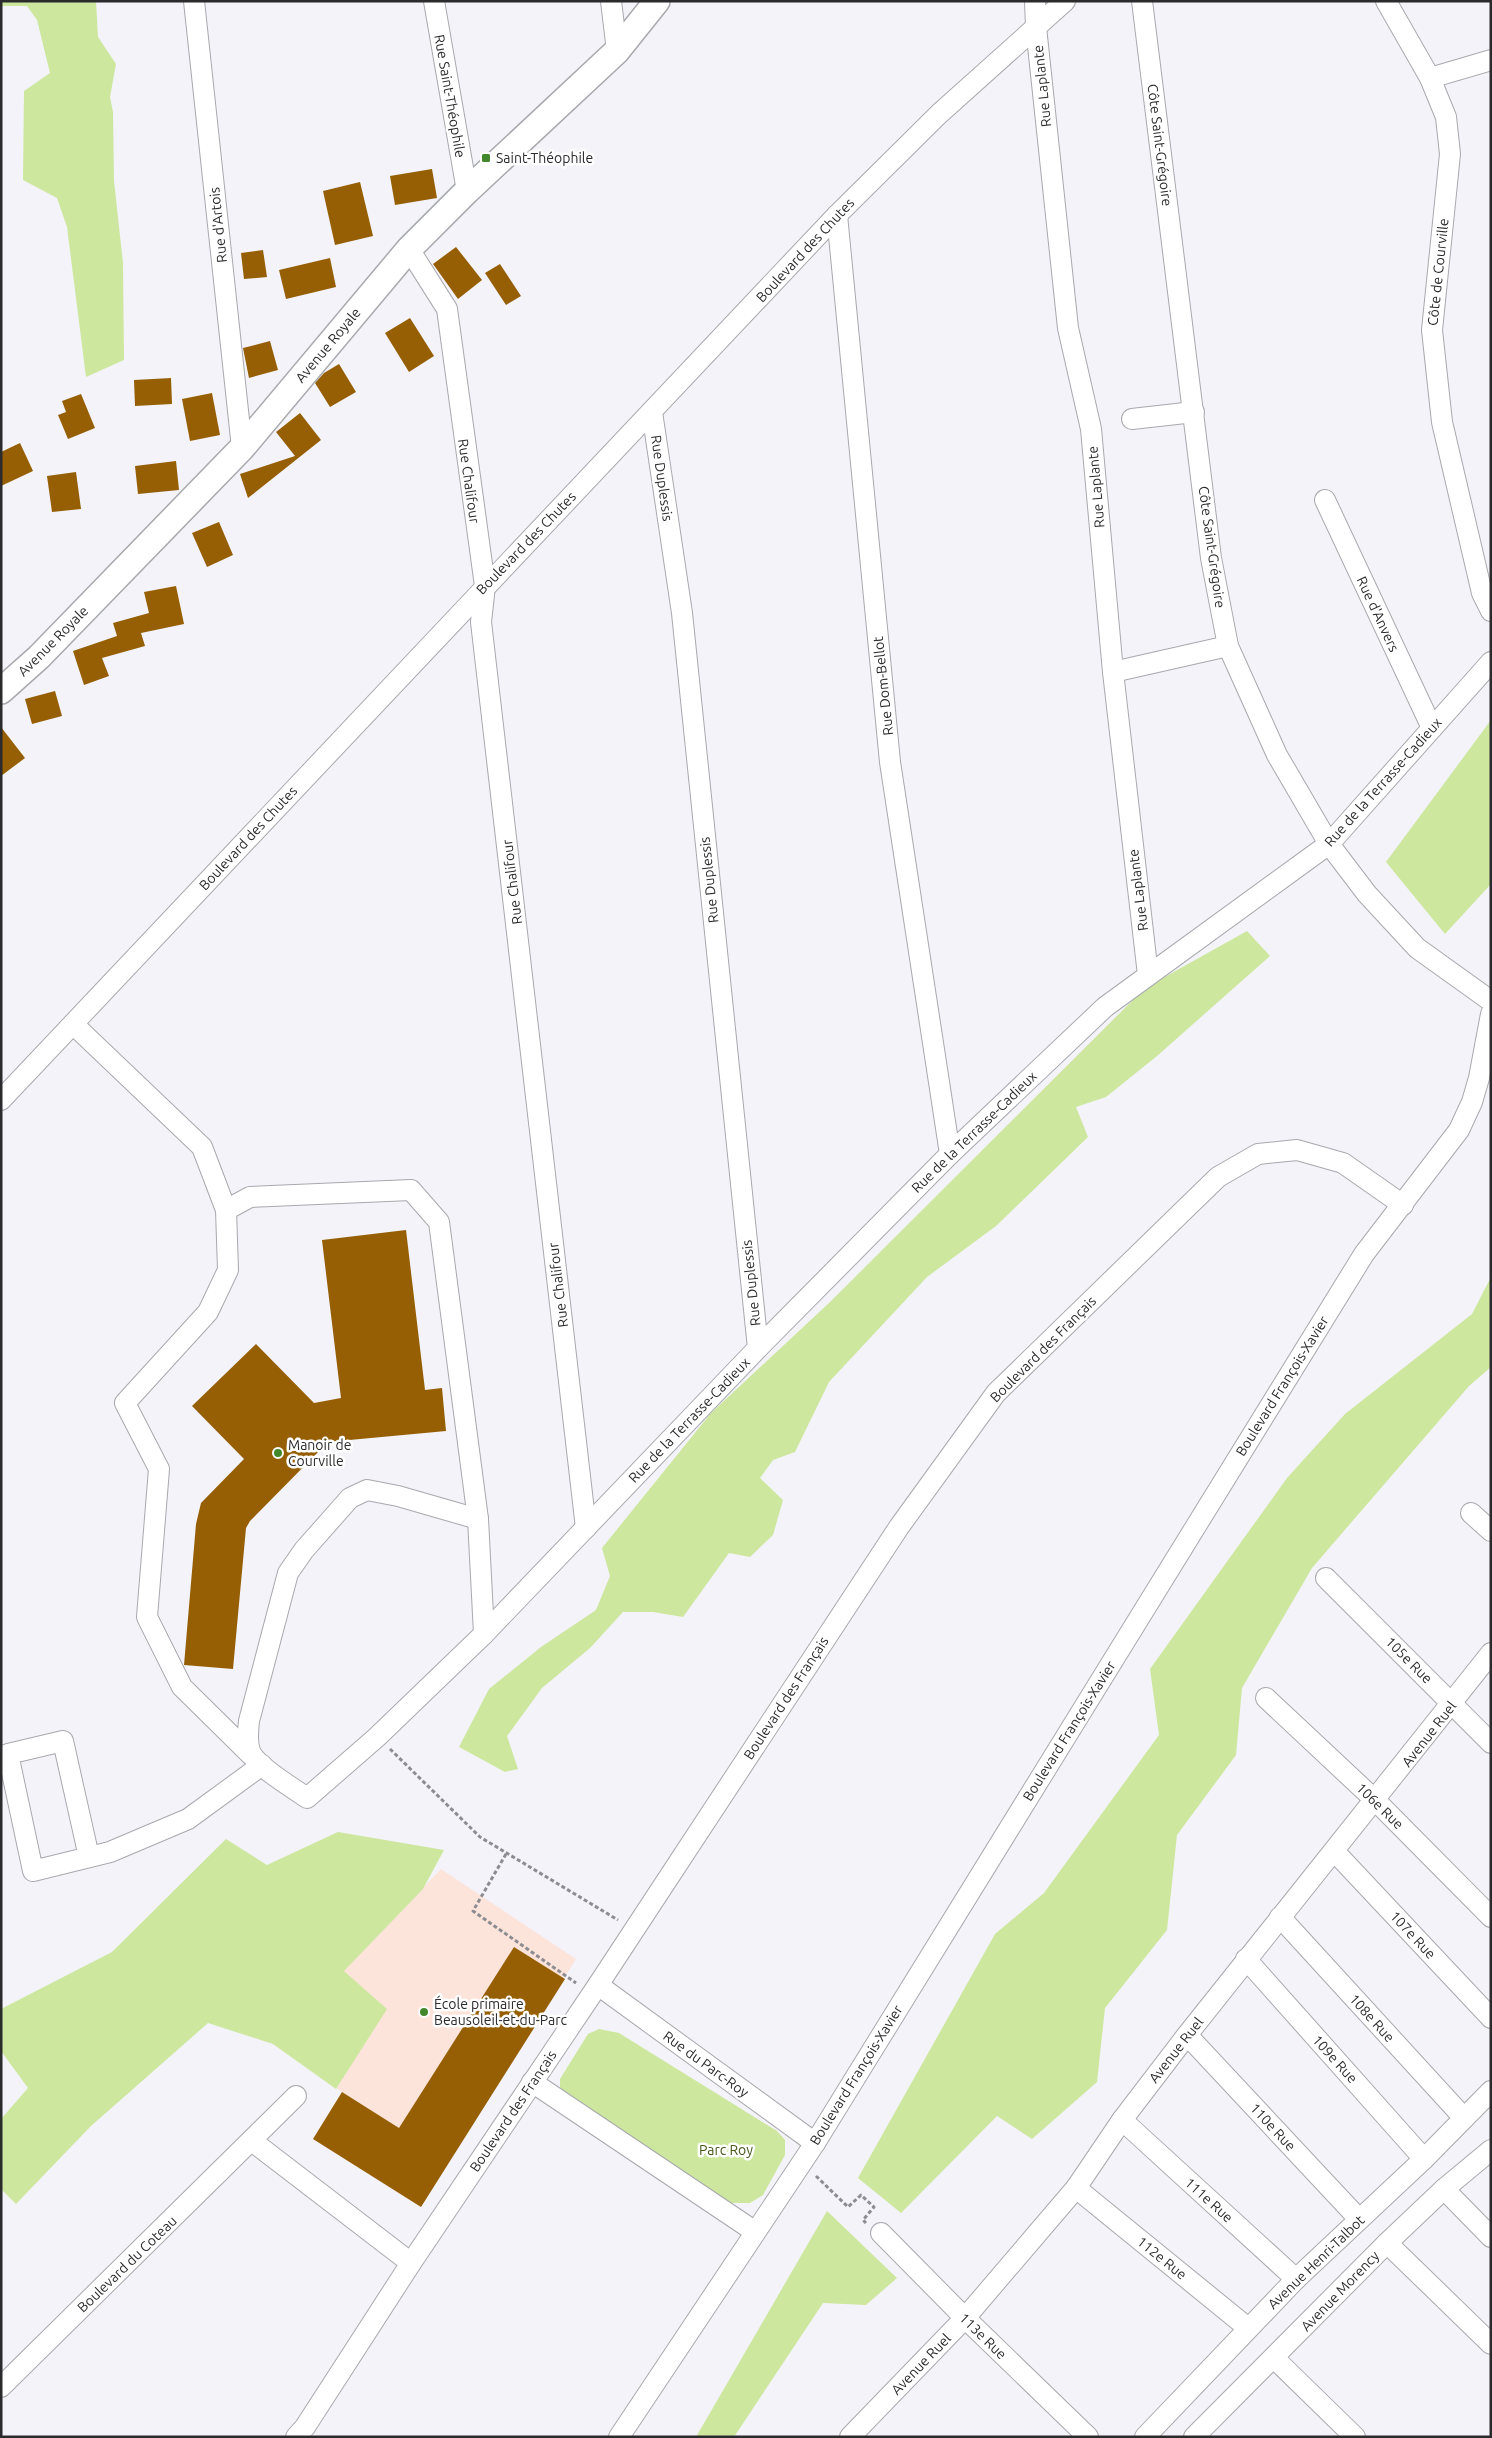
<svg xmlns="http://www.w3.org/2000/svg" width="1492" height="2438" font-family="Ubuntu,sans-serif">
  <rect width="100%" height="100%" fill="#f3f3f9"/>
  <polygon fill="#fde4db" points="441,1869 576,1959 421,2207 313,2139 342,2092 273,2044"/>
  <g fill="#cde79e">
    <polygon points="1,1 96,1 98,37 116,64 110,97 113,112 114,181 123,263 124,360 86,377 67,227 57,198 23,180 24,91 50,73 37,20 27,6 1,6"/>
    <polygon points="1491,720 1491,884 1445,934 1386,862"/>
    <polygon points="1247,931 1270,956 1157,1056 1106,1097 1076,1107 1088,1137 996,1226 927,1277 829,1382 795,1452 773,1460 760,1478 783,1500 773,1535 750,1557 729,1553 683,1617 653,1612 623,1612 590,1648 542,1688 507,1736 518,1769 505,1772 459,1747 489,1689 541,1647 596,1610 610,1576 602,1548 711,1413 829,1303 1145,988"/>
    <polygon points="1491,1277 1491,1367 1469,1386 1312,1568 1242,1688 1236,1755 1177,1835 1167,1930 1105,2008 1097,2082 1032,2139 997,2116 901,2213 858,2178 995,1934 1044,1893 1159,1735 1150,1669 1287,1478 1345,1414 1472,1314"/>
    <polygon points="338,1832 444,1850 423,1889 344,1971 387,2009 336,2089 273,2044 208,2023 91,2126 16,2204 1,2189 1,2119 28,2088 1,2051 1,2009 112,1952 226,1839 267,1865"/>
    <polygon points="599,2029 619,2033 777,2131 785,2140 785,2155 763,2195 750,2203 728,2203 560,2090 560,2079 588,2034"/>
    <polygon points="827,2211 897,2278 866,2305 823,2303 734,2437 696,2437"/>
  </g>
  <g fill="#965f04">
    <polygon points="432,169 437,198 395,205 390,176"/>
    <polygon points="360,182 373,236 335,245 323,191"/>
    <polygon points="456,247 482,280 458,299 433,264"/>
    <polygon points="263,250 267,277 244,279 241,253"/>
    <polygon points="330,258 336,287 286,299 279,270"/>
    <polygon points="500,264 521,296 506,305 485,273"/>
    <polygon points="410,318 434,356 409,372 385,333"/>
    <polygon points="270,341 278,370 249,378 243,348"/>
    <polygon points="339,364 356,392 330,407 315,383 324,373"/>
    <polygon points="171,378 172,404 135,406 134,380"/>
    <polygon points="212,393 220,435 190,441 182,399"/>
    <polygon points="81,394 95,428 68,439 58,415 66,412 62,401"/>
    <polygon points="300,413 321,440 248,498 240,474 295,456 276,432"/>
    <polygon points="20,443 33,471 1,486 1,452"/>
    <polygon points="176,461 179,490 138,494 135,466"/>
    <polygon points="76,472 81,509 52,512 47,476"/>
    <polygon points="219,522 233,555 207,567 192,533"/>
    <polygon points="176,586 184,624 141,633 145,646 102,658 109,676 84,685 73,651 117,636 113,623 149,613 144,592"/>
    <polygon points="55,691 62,716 32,724 25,699"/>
    <polygon points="1,727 25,758 1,776"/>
    <polygon points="406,1230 425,1390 442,1388 446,1431 328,1442 250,1521 246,1528 233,1669 184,1665 196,1524 201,1503 244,1459 192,1406 256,1344 314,1403 341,1398 322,1240"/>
    <polygon points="514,1947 565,1979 421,2207 313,2139 342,2092 399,2128"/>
  </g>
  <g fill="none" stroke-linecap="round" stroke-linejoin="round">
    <defs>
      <g id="minor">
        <polyline points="194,1 242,448"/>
        <polyline points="434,1 467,191"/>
        <polyline points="611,1 617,51"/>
        <polyline points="1035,1 1036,27 1068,328 1091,429 1113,672 1148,975"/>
        <polyline points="1142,1 1211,558 1228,646 1277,755 1329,844 1367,894 1417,948 1491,1001"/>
        <polyline points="1386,1 1430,78 1446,117 1450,154 1432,330 1442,422 1482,593 1491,611"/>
        <polyline points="1430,78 1491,60"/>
        <polyline points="837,215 890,762 950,1154"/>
        <polyline points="409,249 447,309 485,586 481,622 586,1528"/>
        <polyline points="652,412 682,613 758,1348"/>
        <polyline points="1132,419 1194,412"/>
        <polyline points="1325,500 1432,728"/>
        <polyline points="1113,672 1228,646"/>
        <polyline points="73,1024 202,1147 226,1210 228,1270 208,1312 125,1403 159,1469 147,1617 182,1687 251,1755"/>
        <polyline points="1,1100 837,215 939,114 1065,1"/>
        <polyline points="226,1210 250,1197 411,1190 439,1222 478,1519 484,1634"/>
        <polyline points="1471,1513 1491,1531"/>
        <path d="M478 1519 398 1496 367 1490 350 1498 304 1550 288 1573 249 1721C248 1732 246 1746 252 1755 262 1770 292 1787 307 1798L377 1737 484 1634 758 1348 950 1154 1105 1007 1329 844 1491 662"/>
        <polyline points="1326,1578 1491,1743"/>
        <polyline points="1266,1698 1376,1801 1491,1917"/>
        <polyline points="1335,1852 1491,2018"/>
        <polyline points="89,1857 63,1741 8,1754 33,1871 110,1852 188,1819 262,1765"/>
        <polyline points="1280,1917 1464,2118"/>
        <polyline points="1246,1959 1424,2159"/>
        <polyline points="598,1985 815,2143"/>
        <polyline points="1187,2035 1359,2219"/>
        <polyline points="532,2082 754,2231"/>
        <polyline points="1122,2120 1296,2279"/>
        <polyline points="252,2141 411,2263"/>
        <polyline points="1076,2188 1248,2328"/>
        <polyline points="1444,2189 1491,2237"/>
        <polyline points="881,2233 965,2318 1088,2437"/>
        <polyline points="1387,2243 1491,2344"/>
        <polyline points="1274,2358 1355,2437"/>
        <polyline points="1,2387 296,2096"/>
        <polyline points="296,2437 305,2427 411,2263 598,1985 899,1527 996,1393 1218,1177 1258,1154 1297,1150 1343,1163 1403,1205"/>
        <polyline points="619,2437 815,2143 1364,1254 1459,1130 1472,1102 1479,1078 1491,1014"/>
        <polyline points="850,2437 965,2318 1076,2188 1122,2120 1187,2035 1491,1653"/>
        <polyline points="1145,2437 1296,2279 1424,2159 1491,2091"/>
        <polyline points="1194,2437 1387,2243 1444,2189 1491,2150"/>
      </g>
      <polyline id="major" points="1,691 39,657 242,448 409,249 467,191 617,51 657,1"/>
    </defs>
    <use href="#minor" stroke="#a8a9ae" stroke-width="22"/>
    <use href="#major" stroke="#a8a9ae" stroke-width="28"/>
    <g stroke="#8d8d91" stroke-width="3" stroke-dasharray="4 2.5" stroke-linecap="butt">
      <polyline points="390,1749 480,1837 618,1920"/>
      <polyline points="506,1854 473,1911 576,1983"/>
      <polyline points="816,2176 848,2207 861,2195 874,2207 863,2220 866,2223"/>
    </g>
    <use href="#minor" stroke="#fff" stroke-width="20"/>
    <use href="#major" stroke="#fff" stroke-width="25"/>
  </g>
  <g fill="#42872b" stroke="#fff" stroke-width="2">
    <rect x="481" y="153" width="10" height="10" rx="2.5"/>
    <circle cx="278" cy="1453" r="5"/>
    <circle cx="424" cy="2012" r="5"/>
  </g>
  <g text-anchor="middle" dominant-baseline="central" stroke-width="5" stroke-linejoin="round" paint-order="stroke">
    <g font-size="14" fill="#2b2b2d" stroke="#fff">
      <text transform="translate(1042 86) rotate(-96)">Rue Laplante</text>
      <text transform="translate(450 96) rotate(80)">Rue Saint-Théophile</text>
      <text transform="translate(1160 145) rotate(83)">Côte Saint-Grégoire</text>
      <text transform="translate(218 225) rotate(-96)">Rue d'Artois</text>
      <text transform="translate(805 250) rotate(-47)">Boulevard des Chutes</text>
      <text transform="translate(1438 272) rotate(-84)">Côte de Courville</text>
      <text transform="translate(328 345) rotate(-50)">Avenue Royale</text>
      <text transform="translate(662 478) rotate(82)">Rue Duplessis</text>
      <text transform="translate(469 481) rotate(82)">Rue Chalifour</text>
      <text transform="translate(1096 487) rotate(-95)">Rue Laplante</text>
      <text transform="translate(526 543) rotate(-46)">Boulevard des Chutes</text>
      <text transform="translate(1212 547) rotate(82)">Côte Saint-Grégoire</text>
      <text transform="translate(1378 614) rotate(65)">Rue d'Anvers</text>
      <text transform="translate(53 641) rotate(-45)">Avenue Royale</text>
      <text transform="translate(883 686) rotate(-96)">Rue Dom-Bellot</text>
      <text transform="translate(1383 782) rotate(-48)">Rue de la Terrasse-Cadieux</text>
      <text transform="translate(248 838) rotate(-47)">Boulevard des Chutes</text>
      <text transform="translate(709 880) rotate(-96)">Rue Duplessis</text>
      <text transform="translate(512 882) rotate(-97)">Rue Chalifour</text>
      <text transform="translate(1138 890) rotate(-97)">Rue Laplante</text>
      <text transform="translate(974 1132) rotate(-44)">Rue de la Terrasse-Cadieux</text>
      <text transform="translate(751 1283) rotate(-96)">Rue Duplessis</text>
      <text transform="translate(558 1285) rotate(-97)">Rue Chalifour</text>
      <text transform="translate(1043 1349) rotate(-45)">Boulevard des Français</text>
      <text transform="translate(1282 1386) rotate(-58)">Boulevard François-Xavier</text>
      <text transform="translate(689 1420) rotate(-46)">Rue de la Terrasse-Cadieux</text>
      <text transform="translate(1409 1660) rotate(45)">105e Rue</text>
      <text transform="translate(786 1698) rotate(-57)">Boulevard des Français</text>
      <text transform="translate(1069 1731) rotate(-58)">Boulevard François-Xavier</text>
      <text transform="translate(1429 1734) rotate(-52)">Avenue Ruel</text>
      <text transform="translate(1380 1806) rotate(44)">106e Rue</text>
      <text transform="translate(1413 1935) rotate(47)">107e Rue</text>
      <text transform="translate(1372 2018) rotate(48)">108e Rue</text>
      <text transform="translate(1176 2050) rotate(-52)">Avenue Ruel</text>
      <text transform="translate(1335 2059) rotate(48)">109e Rue</text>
      <text transform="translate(706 2064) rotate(36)">Rue du Parc-Roy</text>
      <text transform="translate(856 2075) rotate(-58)">Boulevard François-Xavier</text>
      <text transform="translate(513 2111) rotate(-56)">Boulevard des Français</text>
      <text transform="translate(1273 2127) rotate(47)">110e Rue</text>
      <text transform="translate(1209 2200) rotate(42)">111e Rue</text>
      <text transform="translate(1162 2258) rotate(39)">112e Rue</text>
      <text transform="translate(1316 2262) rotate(-44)">Avenue Henri-Talbot</text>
      <text transform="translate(127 2264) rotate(-44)">Boulevard du Coteau</text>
      <text transform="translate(1340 2291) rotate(-46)">Avenue Morency</text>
      <text transform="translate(983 2336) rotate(44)">113e Rue</text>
      <text transform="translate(921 2364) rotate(-46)">Avenue Ruel</text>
    </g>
    <g font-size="14" fill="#2b2b2d" stroke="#fff" text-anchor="start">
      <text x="496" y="158">Saint-Théophile</text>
      <text x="288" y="1445">Manoir de<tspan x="288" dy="16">Courville</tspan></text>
      <text x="434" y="2004">École primaire<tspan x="434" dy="16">Beausoleil-et-du-Parc</tspan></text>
    </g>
    <g font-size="14" fill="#45571b" stroke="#fff">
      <text x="726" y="2150">Parc Roy</text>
    </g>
  </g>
  <rect width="1492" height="2438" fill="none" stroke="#2b2b2d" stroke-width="5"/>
</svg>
